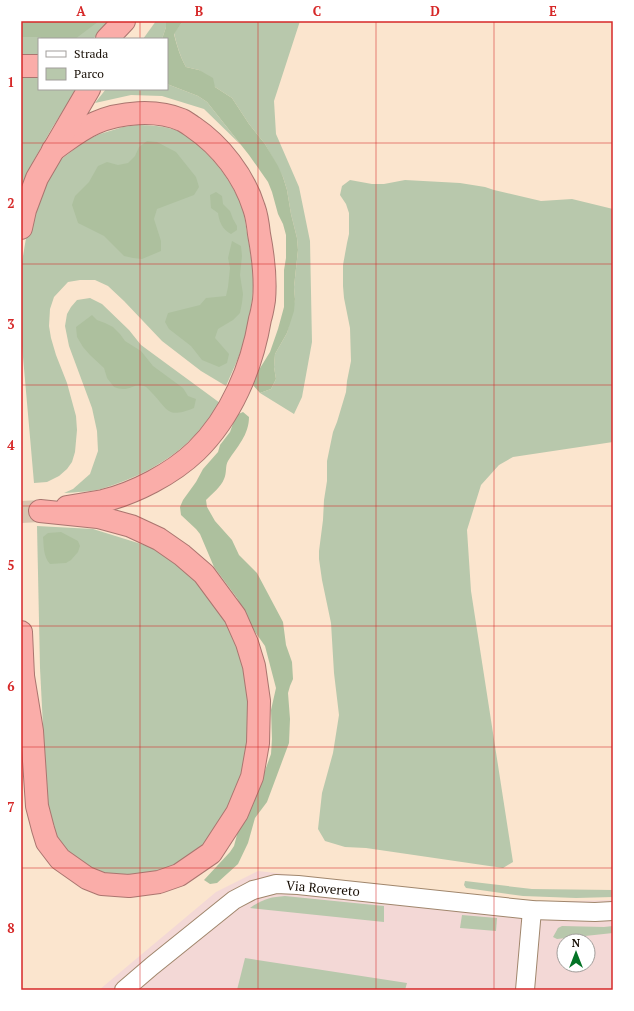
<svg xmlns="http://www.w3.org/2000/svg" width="634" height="1011" font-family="'PT Serif',serif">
  <rect width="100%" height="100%" fill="#fbe5ce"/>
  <path fill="#f3d8d6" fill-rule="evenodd" d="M258 871 532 902 613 900V990H99L216 892ZM564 941H588V965H564Z"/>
  <g fill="#b8c8ac">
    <polygon points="21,21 111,21 93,39 39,39 39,57 21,56"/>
    <polygon points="156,21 166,21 166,27 162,39 143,39"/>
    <path d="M183 21H300L274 101 276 134 299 187 310 241 312 342 302 397 294 414 260 393 271 389 276 379 274 367 275 354 287 333 295 299 294 287 298 250 297 238 291 214 287 190 283 177 265 144 249 124 232 98 215 87 199 70 186 67C180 56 177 46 174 33Z"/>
    <polygon points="21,74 39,74 39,89 77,89 52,128 34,160 21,189"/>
    <polygon points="167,84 198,96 207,102 241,145 204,109 162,96 131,95 95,103 106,89 167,89"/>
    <path d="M137 125C150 125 163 126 176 130 187 135 199 145 207 154 220 167 230 181 238 198 244 209 245 221 247 233 251 255 255 278 252 300 250 316 246 334 241 350 237 362 231 374 226 386L201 371 162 341 124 301 108 286 95 280H80L68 282 54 297 50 309 49 326 51 338 56 355 67 383 76 416 77 430 75 452 72 462 67 469 59 476 47 482 34 483 21 334V268L26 238 33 212 46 180 60 160 88 139 100 134 123 127Z"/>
    <polygon points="350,180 372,184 384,184 405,180 460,183 485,187 494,190 541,201 572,199 613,209 613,442 513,457 499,465 481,485 467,530 471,591 513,862 503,868 366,848 345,847 325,841 318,829 322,793 333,753 339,715 334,673 331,623 322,580 319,559 319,551 323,520 324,500 327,481 327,461 333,432 337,422 346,392 347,381 351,361 350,328 344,298 343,286 343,265 347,243 349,234 349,213 346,204 340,195 342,186"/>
    <path d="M90 298 102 304 129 330 141 345 220 403C210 416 200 431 187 443 163 465 132 480 101 489 89 492 77 492 64 493L73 489 90 474 98 451 97 431 92 408 69 346 65 326 67 314 71 307 77 300Z"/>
    <polygon points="37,526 93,529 154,548 175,560 196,580 227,621 237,645 244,669 249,702 248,742 242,774 229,808 204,846 175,867 157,872 128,876 104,874 92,870 67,852 56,837 47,804 40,668"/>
    <polygon points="465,881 532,889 613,890 613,897 576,898 523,896 466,888 464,885"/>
    <path d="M285 896 384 906V922L250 908C263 899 270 897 285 896Z"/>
    <polygon points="462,915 497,918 496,931 460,928"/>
    <polygon points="562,926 604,927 613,926 613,933 557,939 553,937 558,928"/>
    <polygon points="245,958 407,983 405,990 237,990"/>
  </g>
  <g fill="#adc09e">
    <polygon points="21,21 99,21 75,39 43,39 40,37 21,37"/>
    <path d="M166 21H183L174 34C177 46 180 56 186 67L199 70 213 78 215 87 232 98 249 124 265 144 278 166 283 177 287 190 291 214 297 238 298 250 294 287 295 299 294 311 287 333 275 354 274 367 276 379 271 389 260 393 253 385 257 373 270 352 278 329 284 307V270L286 258V235L283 224 278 214 272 192 268 182 249 155 207 102 198 96 167 84V39H162L166 27Z"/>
    <polygon points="147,141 157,142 176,152 196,177 199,187 194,195 157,209 154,219 161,241 161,251 142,259 133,258 124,256 104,236 78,223 72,205 75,196 89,182 98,166 107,162 118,165 128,163 135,156 139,147"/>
    <path d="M216 192 222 196 223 204 230 211 233 219 237 226V230L231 234C223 230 219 222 218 213L211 208 210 195Z"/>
    <polygon points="232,241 241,246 242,256 240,275 243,294 242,303 240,313 233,320 218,329 215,338 229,354 227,363 219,367 202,360 191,346 169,329 165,322 168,313 200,305 206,298 226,296 228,287 230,268 228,258"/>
    <path d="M92 315 97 320 105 323 113 327 120 334 125 341 141 351 153 366 183 388 188 396 196 399 194 408C166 419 169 410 151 392 149 390 147 387 144 386 136 383 131 389 123 389 120 389 117 388 114 387L107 378 104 368 90 355 83 347 77 337 76 327Z"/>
    <path d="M243 412 249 417C249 435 237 447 228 461 225 466 227 473 224 479 221 487 212 494 206 500L207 507 215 521 232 540 239 555 257 573 283 622 286 645 292 662 293 679 290 686 288 693 290 719 289 743 267 802 255 818 248 843 238 864 217 883 210 884 204 880 230 852 234 846 238 831 258 790 271 754 272 739 271 710 276 688 265 646 253 629 237 598 214 567 200 534 196 529 181 515 180 507 183 500 196 482 203 469 218 452 220 445 230 432 236 415Z"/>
    <path d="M61 532 78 541 80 546 78 552 71 560 66 563 50 564C43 556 44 547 43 537L48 533Z"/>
  </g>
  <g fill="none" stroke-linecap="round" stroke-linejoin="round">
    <polyline stroke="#d9c5b0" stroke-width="22" stroke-dasharray="22 11" stroke-linecap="butt" points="21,512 40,511"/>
    <defs>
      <g id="minor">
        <polyline points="124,990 152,966 234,900 253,890 276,884 298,885 532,910 595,912 613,911"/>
        <polyline points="525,990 532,910"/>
      </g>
      <g id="motorway">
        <polyline points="107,39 124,21"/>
        <polyline points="21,66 39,66"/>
        <path d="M53 150C66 141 79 130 95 123 120 112 156 109 182 120 186 122 190 125 193 127 221 146 244 176 254 208 257 216 258 225 259 234 263 255 266 278 264 300 263 306 262 313 260 319 252 367 231 417 196 451 172 474 135 493 103 501 91 503 79 505 67 507"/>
        <polyline points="21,228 25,210 37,178 89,89"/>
        <polyline points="21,632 23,676 21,690"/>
        <polyline points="23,676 32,731 37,806 43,829 47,842 60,859 87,878 102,884 129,886 159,882 179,875 211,853 237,813 252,777 258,743 259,701 254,666 247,643 235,616 204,574 182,555 159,539 131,526 98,517 40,511"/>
      </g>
    </defs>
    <use href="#minor" stroke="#a0866c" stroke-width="20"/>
    <use href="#motorway" stroke="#aa756f" stroke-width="24"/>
    <use href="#minor" stroke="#fff" stroke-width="18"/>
    <use href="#motorway" stroke="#faada9" stroke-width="22"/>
  </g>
  <path fill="none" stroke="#d62828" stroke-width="1" stroke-opacity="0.55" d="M140 21V39M258 21V990M376 21V990M494 21V990M140 89V990M21 143H613M21 264H613M21 385H613M21 506H613M21 626H613M21 747H613M21 868H613"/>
  <g text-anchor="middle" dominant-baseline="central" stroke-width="3.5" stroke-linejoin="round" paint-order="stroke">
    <g font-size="13" fill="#160d04" stroke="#fff">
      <text transform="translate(323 888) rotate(5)">Via Rovereto</text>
    </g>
  </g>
  <rect width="634" height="1011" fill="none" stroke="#ffffff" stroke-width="44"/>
  <rect x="38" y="38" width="130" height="52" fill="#ffffff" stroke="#a29e9b"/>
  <rect x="46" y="51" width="20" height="6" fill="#ffffff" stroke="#a29e9b"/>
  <text x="74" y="58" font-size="12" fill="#160d04">Strada</text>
  <rect x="46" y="68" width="20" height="12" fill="#b8c8ac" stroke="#a29e9b"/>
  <text x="74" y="78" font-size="12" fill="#160d04">Parco</text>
  <g transform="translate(576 953)"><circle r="19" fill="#ffffff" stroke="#a29e9b"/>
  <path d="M0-3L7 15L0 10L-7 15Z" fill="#037326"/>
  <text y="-6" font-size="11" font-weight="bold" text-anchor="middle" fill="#160d04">N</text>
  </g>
  <rect x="22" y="22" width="590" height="967" fill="none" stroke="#d62828" stroke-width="1.5"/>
  <g font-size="13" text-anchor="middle" font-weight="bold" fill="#d62828">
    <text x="81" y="16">A</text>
    <text x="199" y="16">B</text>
    <text x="317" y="16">C</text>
    <text x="435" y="16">D</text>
    <text x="553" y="16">E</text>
    <text x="11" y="87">1</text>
    <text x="11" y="208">2</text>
    <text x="11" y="329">3</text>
    <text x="11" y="450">4</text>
    <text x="11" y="570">5</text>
    <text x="11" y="691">6</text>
    <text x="11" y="812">7</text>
    <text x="11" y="933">8</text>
  </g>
</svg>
